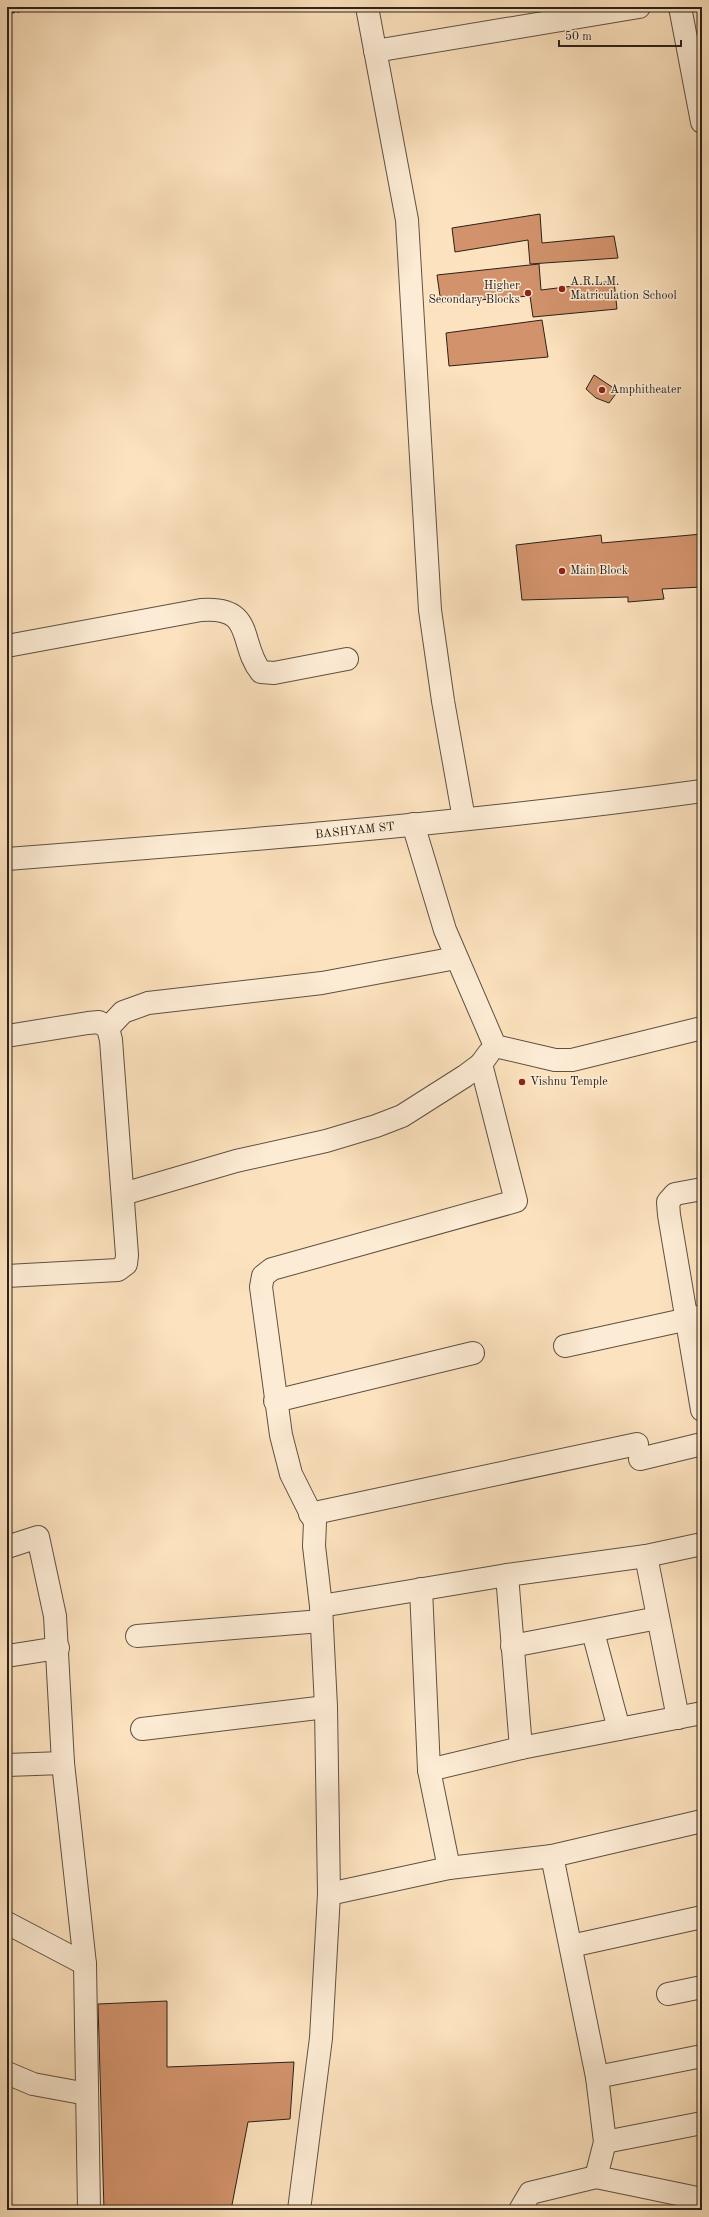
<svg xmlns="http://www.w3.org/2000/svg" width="709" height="2217" font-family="'Old Standard TT',serif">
  <rect width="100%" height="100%" fill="#fce2be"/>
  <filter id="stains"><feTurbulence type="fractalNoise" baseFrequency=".005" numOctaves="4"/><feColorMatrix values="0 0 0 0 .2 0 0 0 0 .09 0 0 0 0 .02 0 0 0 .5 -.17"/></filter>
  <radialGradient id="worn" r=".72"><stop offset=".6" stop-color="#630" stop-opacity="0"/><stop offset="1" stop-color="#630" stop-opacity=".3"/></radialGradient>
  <g fill="#d2936c" stroke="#2b211a">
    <polygon points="540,214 542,243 614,236 618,258 530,264 528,240 455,252 452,228"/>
    <polygon points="539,264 541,290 614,281 617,309 533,317 530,296 441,303 437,275"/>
    <polygon points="542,320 548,357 449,366 446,333"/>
    <polygon points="594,375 618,391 609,403 596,398 586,389"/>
    <polygon points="702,534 702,587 662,589 664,599 628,602 628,597 522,600 516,545 601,535 602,543"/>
    <polygon points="167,2001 167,2067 294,2062 290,2119 248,2122 231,2210 104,2210 98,2004"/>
  </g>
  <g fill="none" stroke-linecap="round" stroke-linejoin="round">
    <defs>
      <g id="minor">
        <polyline points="367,7 407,220 430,610 443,701 464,819"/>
        <polyline points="680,7 702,122"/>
        <polyline points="375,51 639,7"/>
        <path d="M7 646 201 610C256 606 238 643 261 672L274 673 347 659"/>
        <polyline points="413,824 445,930 495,1046 555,1060 572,1060 702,1028"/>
        <path d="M7 859C239 841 471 823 702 791"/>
        <polyline points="108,1028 123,1012 148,1003 322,983 456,958"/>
        <polyline points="7,1036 88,1023 99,1022 108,1028 111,1040 127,1255 126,1264 118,1270 7,1276"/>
        <polyline points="702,1189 675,1194 668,1202 669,1215 702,1410"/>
        <polyline points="123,1194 236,1161 326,1141 376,1126 402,1116 465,1076 481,1064 489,1053"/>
        <polyline points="565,1346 702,1316"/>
        <polyline points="275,1401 473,1353"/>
        <polyline points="640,1459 702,1444"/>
        <polyline points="310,1514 637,1444"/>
        <polyline points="7,1547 38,1537 55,1616 63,1763 85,1964 89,2210"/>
        <polyline points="646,1556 678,1718"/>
        <polyline points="507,1575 521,1748"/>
        <polyline points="421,1589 429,1770 449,1868"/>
        <polyline points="321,1606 507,1575 646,1556 702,1544"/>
        <polyline points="593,1632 619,1729"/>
        <polyline points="137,1636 321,1621"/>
        <polyline points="512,1646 658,1618"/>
        <polyline points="7,1656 58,1648"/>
        <polyline points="142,1729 326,1707"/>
        <polyline points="7,1765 63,1763"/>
        <polyline points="429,1770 521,1748 702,1713"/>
        <polyline points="552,1856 702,1821"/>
        <polyline points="329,1894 449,1868 552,1856 597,2077 605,2142 596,2177 702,2199"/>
        <polyline points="7,1923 85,1964"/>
        <polyline points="571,1946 702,1917"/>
        <polyline points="668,1994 702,1987"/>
        <polyline points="7,2073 33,2084 87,2094"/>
        <polyline points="597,2077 702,2056"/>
        <polyline points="605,2142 702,2123"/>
        <polyline points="299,2210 321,2038 329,1894 326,1707 321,1606 314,1546 315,1522 291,1474 281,1435 261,1287 263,1276 272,1269 516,1201 481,1064"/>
        <polyline points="520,2210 530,2193 596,2177"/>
      </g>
    </defs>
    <use href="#minor" stroke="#5f5143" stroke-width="24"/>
    <polyline stroke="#2b211a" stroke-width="2.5" stroke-dasharray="3 2" stroke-linecap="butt" points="7,13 44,7"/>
    <use href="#minor" stroke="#fdecd5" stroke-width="22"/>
  </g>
  <g fill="#8f2418" stroke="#fdecd5" stroke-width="1.5">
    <circle cx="562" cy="289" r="4"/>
    <circle cx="528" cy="293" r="4"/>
    <circle cx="602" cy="390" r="4"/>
    <circle cx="562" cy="571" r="4"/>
    <circle cx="522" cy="1082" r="4"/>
  </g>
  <g text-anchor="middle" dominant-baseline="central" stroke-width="3" stroke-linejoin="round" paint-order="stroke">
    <g font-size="12" fill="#2b211a" stroke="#fdecd5" text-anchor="start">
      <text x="570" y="282">A.R.L.M.<tspan x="570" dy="14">Matriculation School</tspan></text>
      <text x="520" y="286" text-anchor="end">Higher<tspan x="520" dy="14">Secondary Blocks</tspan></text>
      <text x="610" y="390">Amphitheater</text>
      <text x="570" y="571">Main Block</text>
      <text x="530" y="1082">Vishnu Temple</text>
    </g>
    <g font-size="12" fill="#2b211a" stroke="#fdecd5">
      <text transform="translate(355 831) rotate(-6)">BASHYAM ST</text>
    </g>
  </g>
  <rect width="709" height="2217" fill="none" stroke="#fce2be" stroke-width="24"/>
  <rect x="8" y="8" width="693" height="2201" fill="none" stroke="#2b211a" stroke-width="2"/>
  <rect x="12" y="12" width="685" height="2193" fill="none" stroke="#2b211a"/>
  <path d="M559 40v6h122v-6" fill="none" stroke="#2b211a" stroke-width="2"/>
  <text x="565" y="40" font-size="12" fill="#2b211a" stroke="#fdecd5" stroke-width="3" paint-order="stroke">50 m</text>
  <rect width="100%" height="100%" filter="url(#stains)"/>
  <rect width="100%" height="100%" fill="url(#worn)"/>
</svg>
